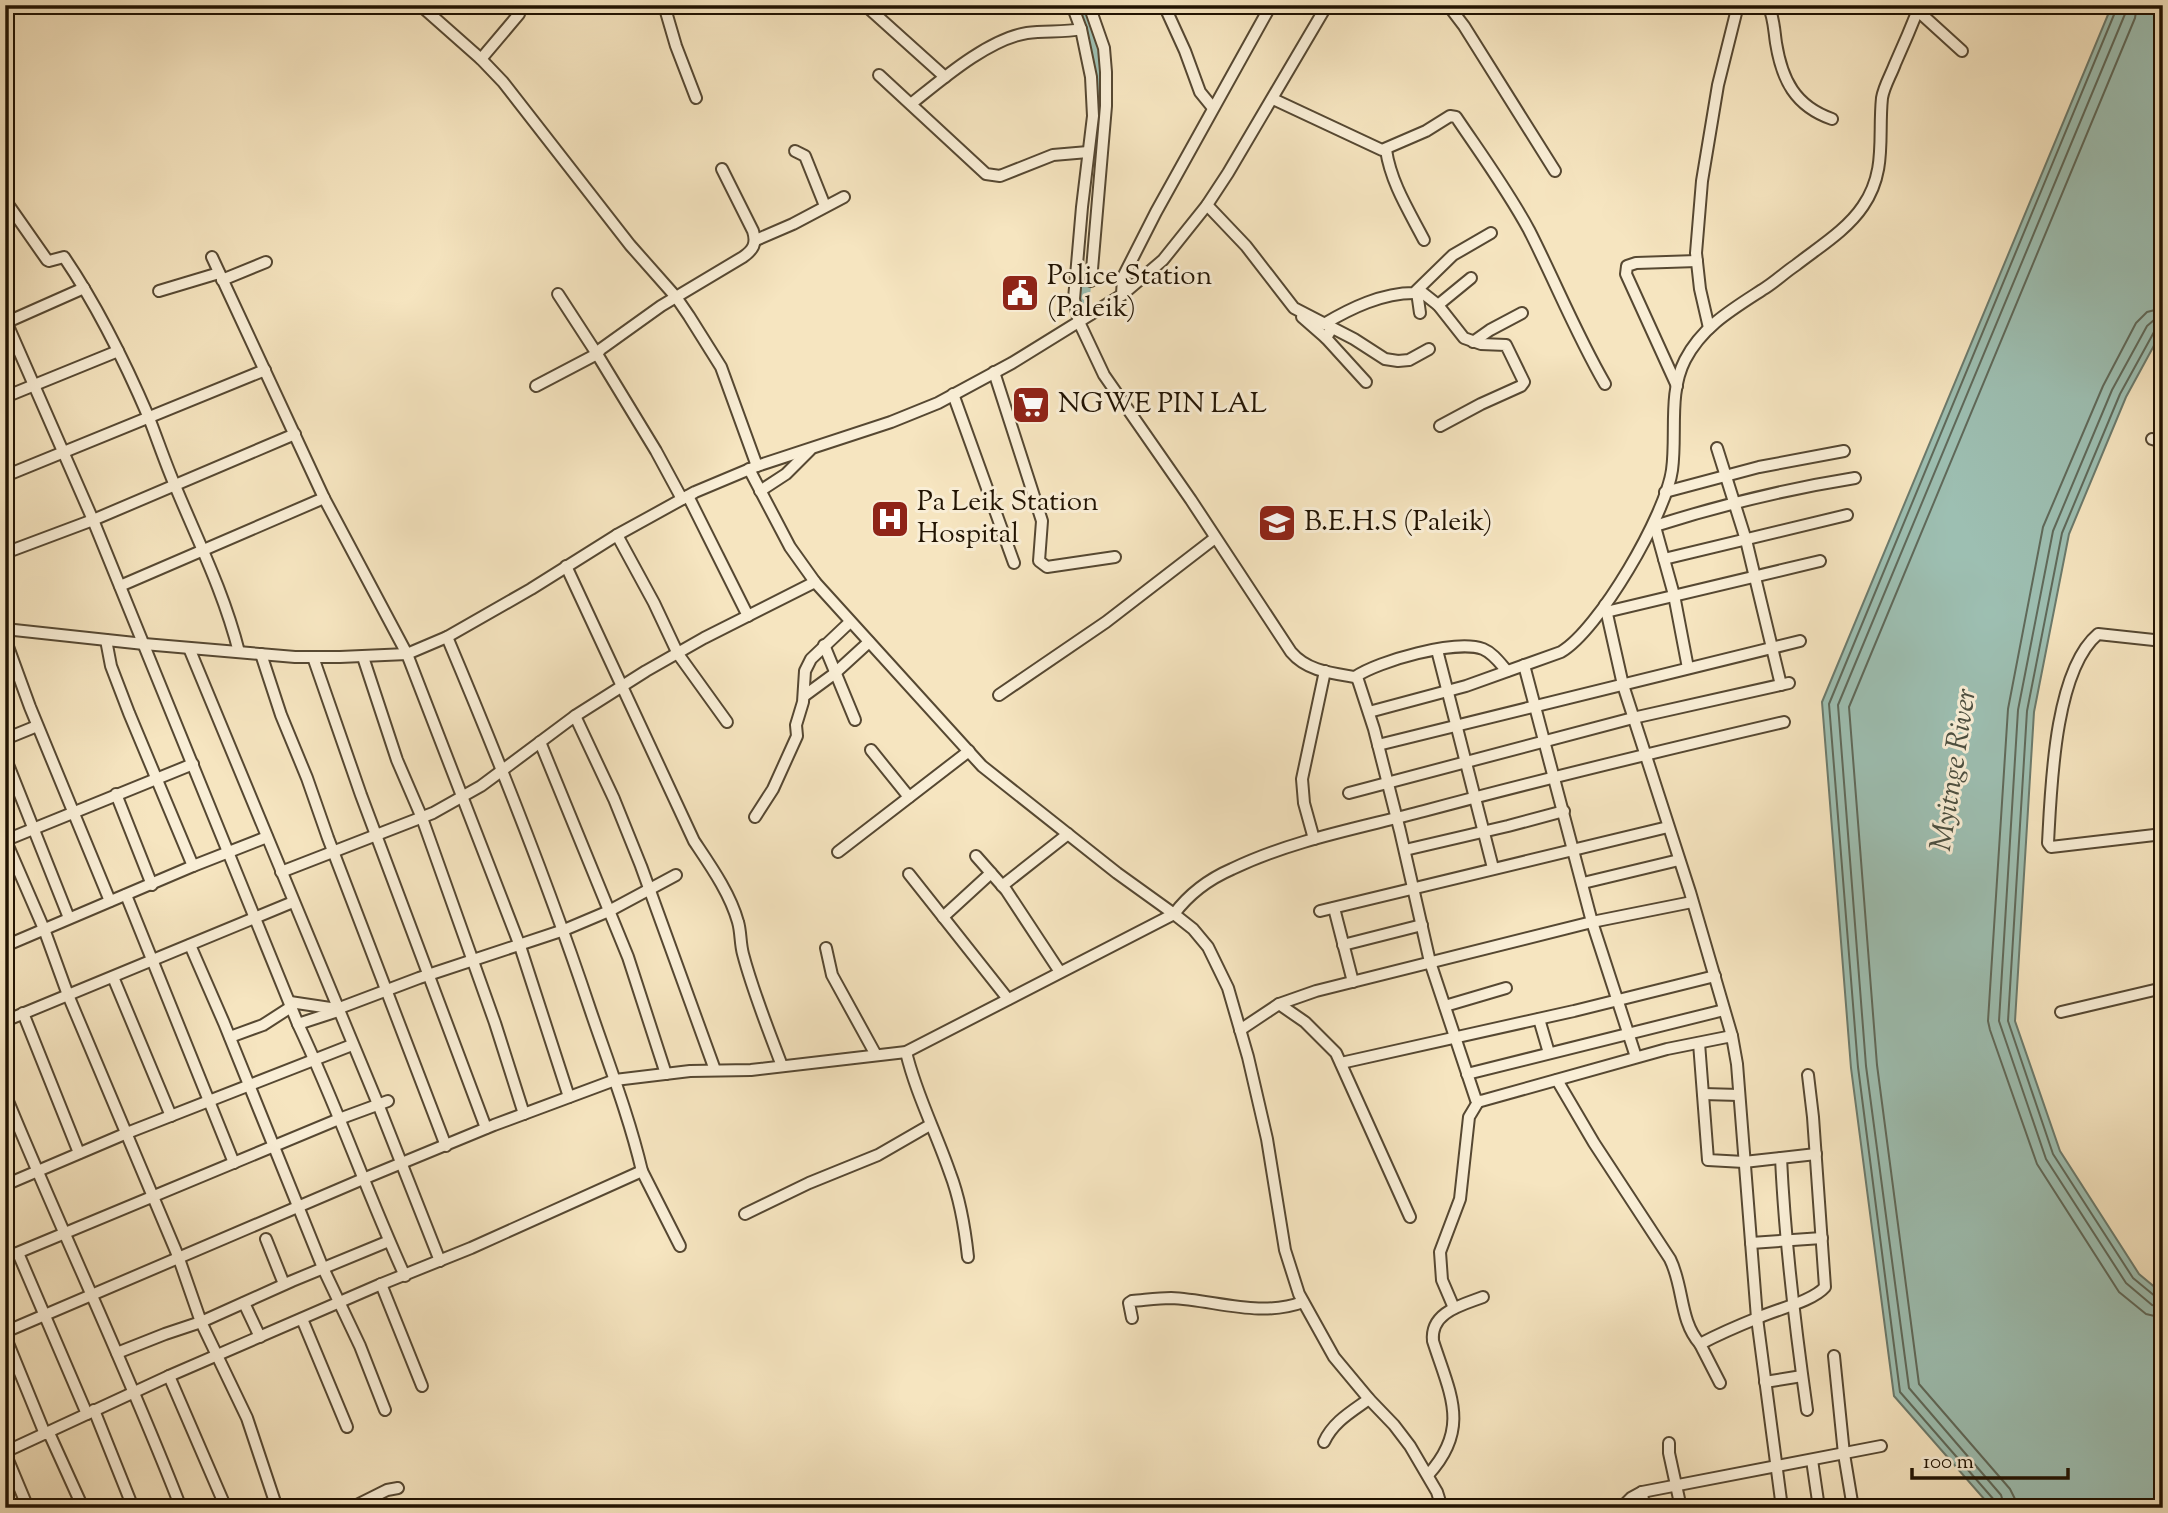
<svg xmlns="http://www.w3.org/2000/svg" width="2168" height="1513" font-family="'Sorts Mill Goudy',serif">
  <rect width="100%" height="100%" fill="#f6e5c0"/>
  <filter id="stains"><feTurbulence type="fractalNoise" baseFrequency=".00286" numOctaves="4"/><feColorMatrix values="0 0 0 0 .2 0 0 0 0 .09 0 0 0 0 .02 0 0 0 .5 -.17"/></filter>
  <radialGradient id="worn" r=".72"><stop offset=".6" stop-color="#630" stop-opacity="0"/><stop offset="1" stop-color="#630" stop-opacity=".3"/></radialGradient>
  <polygon fill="#9dbfb2" stroke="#6b7a6c" stroke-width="2" points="2112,5 2163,5 2163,329 2126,397 2069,534 2034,712 2015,1021 2060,1151 2139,1274 2163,1294 2163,1508 1992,1508 1894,1396 1851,1068 1822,702"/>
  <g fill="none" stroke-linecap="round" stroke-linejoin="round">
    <g stroke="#5f695a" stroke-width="2">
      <polyline points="2163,308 2147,312 2136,323 2103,386 2043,527 2008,709 1988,1021 1990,1030 2037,1164 2119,1292 2146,1314 2163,1318"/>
      <polyline points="2163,319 2154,320 2147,326 2112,390 2053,531 2018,710 1999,1021 2046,1159 2126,1283 2152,1305 2163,1308"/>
      <polyline points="2163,328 2157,328 2154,332 2120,394 2062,533 2027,711 2008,1021 2053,1154 2133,1278 2156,1297 2163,1299"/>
      <polyline points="1996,1508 1995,1501 1900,1392 1858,1067 1829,704 2118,5"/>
      <polyline points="2005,1508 2001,1495 1909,1388 1866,1066 1838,705 2125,14 2126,5"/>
      <polyline points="2016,1508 2015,1499 2010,1489 1919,1384 1877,1065 1849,707 2135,18 2137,5"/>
    </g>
    <g stroke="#9dbfb2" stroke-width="10">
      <path d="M1078 11C1102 56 1099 110 1097 159"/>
      <polyline points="1084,303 1088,270"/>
    </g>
    <defs>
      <g id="minor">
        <polyline points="420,5 481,59 503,82 630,245 676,297 689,316 721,367 757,466"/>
        <polyline points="664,5 676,46 696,98"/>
        <polyline points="865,5 945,77"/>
        <path d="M1072 5 1081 29 1091 77 1093 116 1082 207 1074 299 1079 322 1104 375 1191 500 1291 652C1307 671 1331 673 1355 677L1358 680 1374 729 1400 831 1430 962 1476 1100 1481 1101 1667 1049 1732 1036 1737 1064 1757 1318 1782 1508"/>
        <polyline points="1089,5 1104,48 1106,72 1106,106 1091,281"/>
        <polyline points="1164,5 1185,51 1200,92 1213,108"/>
        <polyline points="1448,5 1464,26 1555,171"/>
        <path d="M1768 5C1774 17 1774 30 1776 43 1782 80 1795 106 1832 119"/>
        <polyline points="1918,11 1962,51"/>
        <polyline points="481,59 519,14 521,5"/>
        <polyline points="879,75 986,174 1000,176 1053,155 1088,152"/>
        <path d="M1273 99 1382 150 1426 131 1450 116 1456 117C1481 154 1508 191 1529 230 1555 281 1576 334 1605 384"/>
        <path d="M911 104C941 80 988 39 1027 33 1045 30 1063 33 1081 29"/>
        <path d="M1386 150C1391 183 1409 211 1424 240"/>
        <polyline points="795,151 805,156 825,206"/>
        <path d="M5 200 47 260 49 261 64 257C98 307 125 362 149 418 158 441 166 465 176 488 199 543 224 593 239 652"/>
        <polyline points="1207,205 1246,246 1294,308 1354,339 1385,359 1398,361 1409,360 1429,349"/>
        <polyline points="756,240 793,224 844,197"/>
        <polyline points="212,257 324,498 407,654 520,946 569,1097"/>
        <polyline points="222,280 266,262"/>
        <polyline points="1419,290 1438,305 1464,338 1481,344 1506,345 1524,382 1521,386 1481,404 1440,426"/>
        <polyline points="159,291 219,273"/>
        <polyline points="1417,292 1420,313"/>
        <polyline points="1122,295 1123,277 1156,212 1271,5"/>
        <polyline points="1438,305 1471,278"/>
        <polyline points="1302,317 1326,338"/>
        <path d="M5 319 93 520 298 1024C337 1106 367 1193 405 1276"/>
        <polyline points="5,323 84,288"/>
        <path d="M1324 324C1351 308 1382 293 1414 293L1453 255 1491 233"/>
        <polyline points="1332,328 1326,338 1366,382"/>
        <polyline points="1709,328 1700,289 1696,253 1702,181 1718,85 1738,5"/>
        <polyline points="1473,342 1490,330 1522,313"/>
        <polyline points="994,372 1042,521 1039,561 1047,567 1115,557"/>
        <polyline points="536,386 597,354 558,294"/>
        <polyline points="1677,386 1626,274 1627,266 1636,263 1697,261"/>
        <polyline points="953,394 1014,563"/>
        <polyline points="5,397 118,351"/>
        <polyline points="2152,439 2163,442"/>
        <polyline points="1717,448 1746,540 1781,685"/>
        <polyline points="749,469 790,547 815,582 982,766 1117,873 1174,914 1193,929 1208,947 1228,988 1248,1057 1267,1139 1285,1250 1299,1294 1334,1357 1369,1399 1394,1425 1410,1446 1437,1492 1442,1508"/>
        <polyline points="5,476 265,370"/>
        <polyline points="760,491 786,474 810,450"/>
        <polyline points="1665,492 1759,467 1844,451"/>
        <polyline points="688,496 748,616"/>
        <path d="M682 499 656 451 597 354 601 349 661 306 743 257C753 250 757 244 753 231L722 169"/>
        <polyline points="1654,523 1674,595 1688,668"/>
        <path d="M1655 526C1721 505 1786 489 1855 478"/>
        <polyline points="617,535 654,603 678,654 727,722"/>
        <polyline points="5,553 93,520 295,434"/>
        <polyline points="1664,559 1847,515"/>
        <path d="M566 566 694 841C710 865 730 893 738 922 741 932 740 943 743 954 753 992 768 1029 782 1066"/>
        <polyline points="120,586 324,498"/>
        <polyline points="1605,605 1623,685 1690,892 1732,1036"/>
        <polyline points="1606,612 1820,561"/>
        <polyline points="5,629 144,644 295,657 340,657 407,654 447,637 531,589 617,535 695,492 757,466 891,422 938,403 1012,363 1122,295 1163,260 1207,205 1228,173 1327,5"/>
        <polyline points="7,629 7,644 30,707 110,901"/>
        <polyline points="106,640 111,666 129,713 193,866"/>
        <path d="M2163 641 2098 634C2054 671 2051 789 2048 843L2051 847 2163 834"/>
        <polyline points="824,645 855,720"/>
        <polyline points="189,648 378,1104 440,1261"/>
        <polyline points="1437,650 1493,868"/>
        <polyline points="261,654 281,715 307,778 328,838 446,1146"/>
        <polyline points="313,657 361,795 486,1128"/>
        <polyline points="363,657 397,760 422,818 495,1023 524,1114"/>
        <polyline points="1524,665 1592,922 1636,1057"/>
        <path d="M1355 677C1378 661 1456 639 1483 649 1493 653 1500 663 1507 671"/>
        <polyline points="999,695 1106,622 1215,538"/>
        <polyline points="804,696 834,674 869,642"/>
        <path d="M1369 712 1466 686 1561 652C1599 630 1666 514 1672 470 1677 434 1668 393 1685 360 1702 327 1731 310 1762 290 1774 283 1784 273 1796 265 1819 247 1847 230 1863 206 1887 171 1878 137 1882 98 1884 86 1891 75 1895 64 1904 44 1912 25 1920 5"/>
        <polyline points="575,716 614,799 641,866 715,1070"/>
        <polyline points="5,739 37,726"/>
        <polyline points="540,742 628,957 666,1074"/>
        <polyline points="1378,745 1800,641"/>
        <polyline points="871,750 909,797"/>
        <polyline points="5,757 69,918"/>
        <polyline points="1349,793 1633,718 1789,683"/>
        <polyline points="116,794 152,885"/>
        <polyline points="755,817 773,789 797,736 796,725 803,702 805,671 811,659 850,622"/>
        <polyline points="5,839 44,929 68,995 178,1256 201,1322 247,1418 277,1508"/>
        <polyline points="1314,839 1304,803 1302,779 1325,671"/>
        <polyline points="6,840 193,764"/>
        <polyline points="1405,850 1508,826 1564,811"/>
        <polyline points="838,852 969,751"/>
        <polyline points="976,856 1006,890 1060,972"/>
        <polyline points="281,872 433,813 481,786 575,716 646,671 704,638 815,582"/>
        <polyline points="909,874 1008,999"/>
        <polyline points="1583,883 1679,860"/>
        <polyline points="1002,886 1068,834"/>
        <polyline points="126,895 234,1163"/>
        <polyline points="1334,908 1353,982"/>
        <polyline points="1320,911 1668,827"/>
        <polyline points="943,917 991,873"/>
        <polyline points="190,945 224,1023 323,1268 360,1346 385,1410"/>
        <polyline points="1343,945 1422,925"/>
        <polyline points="5,946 193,866 267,837"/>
        <polyline points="826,948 832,975 876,1055"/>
        <polyline points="113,977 171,1116"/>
        <polyline points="290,1002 337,1009 419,978 564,930 609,911 676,875"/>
        <polyline points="1279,1004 1305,1022 1336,1053 1410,1217"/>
        <polyline points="1445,1006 1506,988"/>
        <polyline points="2061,1012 2163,988"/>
        <polyline points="23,1013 79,1153"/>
        <polyline points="1539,1019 1549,1053"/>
        <polyline points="5,1021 293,902"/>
        <polyline points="298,1024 338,1011"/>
        <polyline points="1240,1030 1279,1004 1316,991 1592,922 1692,902"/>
        <polyline points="230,1037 263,1025 291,1007"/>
        <polyline points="1699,1043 1708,1160 1744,1162 1816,1154"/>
        <path d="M906 1052C916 1094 936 1132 950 1173 960 1199 965 1229 968 1257"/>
        <polyline points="1341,1063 1574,1011 1715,976"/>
        <polyline points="1467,1074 1724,1010"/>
        <path d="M1557 1080 1594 1143 1670 1259C1684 1287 1679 1320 1700 1344"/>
        <path d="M5 1094C62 1233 127 1368 181 1508"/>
        <polyline points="1703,1094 1739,1095"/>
        <path d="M1781 1158C1785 1243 1795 1326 1807 1410"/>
        <polyline points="642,1171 680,1246"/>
        <polyline points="5,1185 127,1133 352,1045"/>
        <polyline points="745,1214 809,1183 878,1155 930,1125"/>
        <polyline points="266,1239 284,1284"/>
        <polyline points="1751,1243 1822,1238"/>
        <polyline points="18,1253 87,1414"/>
        <polyline points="5,1258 339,1119 388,1101"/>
        <polyline points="381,1284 422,1386"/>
        <polyline points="244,1303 260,1337"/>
        <polyline points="1454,1308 1442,1280 1440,1252 1460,1199 1469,1117 1478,1102"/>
        <path d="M1132 1318 1129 1303 1132 1301C1145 1300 1158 1298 1171 1298 1215 1300 1260 1318 1303 1302"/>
        <polyline points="302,1319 347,1427"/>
        <path d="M5 1332 363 1179 494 1125 615 1080 690 1071 751 1070 906 1052 1174 914C1189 894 1209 879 1232 869 1292 840 1360 828 1424 811 1543 779 1664 750 1784 722"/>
        <polyline points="5,1336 45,1434"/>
        <polyline points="117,1353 165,1334 201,1322 292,1281 389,1241"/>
        <polyline points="1834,1356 1844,1454 1853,1508"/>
        <polyline points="169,1376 226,1508"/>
        <polyline points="1765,1382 1802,1376"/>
        <path d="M1720 1383 1700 1344C1719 1334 1740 1325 1760 1317 1778 1309 1813 1301 1825 1287L1813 1117 1808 1075"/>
        <polyline points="94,1410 130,1500"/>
        <polyline points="49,1433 83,1508"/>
        <path d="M1324 1442C1333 1422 1351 1412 1369 1399"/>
        <polyline points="1669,1443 1669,1453 1681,1508"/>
        <path d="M5 1452 169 1376 379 1285 471 1248 642 1171C629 1116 608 1062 590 1009 548 883 499 760 447 637"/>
        <polyline points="5,1453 28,1508"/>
        <polyline points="1812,1460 1819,1508"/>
        <path d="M1428 1475C1471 1428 1450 1394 1433 1341 1430 1312 1462 1305 1483 1297"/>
        <polyline points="1642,1492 1644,1508"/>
        <polyline points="351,1508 387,1490 398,1488"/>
        <polyline points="1621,1508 1631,1498 1642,1492 1881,1446"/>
      </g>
    </defs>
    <use href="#minor" stroke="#564832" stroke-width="14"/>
    <use href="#minor" stroke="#f9eed6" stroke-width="10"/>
  </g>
  <defs>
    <symbol id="civic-square" viewBox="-11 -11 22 22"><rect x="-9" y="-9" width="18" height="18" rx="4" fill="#8f2418" stroke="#f9eed6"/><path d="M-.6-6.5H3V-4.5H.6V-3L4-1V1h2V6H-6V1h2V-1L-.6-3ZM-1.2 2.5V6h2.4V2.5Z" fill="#fff"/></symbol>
    <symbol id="supermarket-square" viewBox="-11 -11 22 22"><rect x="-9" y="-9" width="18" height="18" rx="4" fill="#8f2418" stroke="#f9eed6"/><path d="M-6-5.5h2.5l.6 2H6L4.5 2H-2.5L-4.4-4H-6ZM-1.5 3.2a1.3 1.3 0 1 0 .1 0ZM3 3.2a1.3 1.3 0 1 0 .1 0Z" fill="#fff"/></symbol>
    <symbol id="hospital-square" viewBox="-11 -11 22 22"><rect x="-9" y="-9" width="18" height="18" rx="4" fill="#8f2418" stroke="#f9eed6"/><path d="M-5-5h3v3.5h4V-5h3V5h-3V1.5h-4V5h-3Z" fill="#fff"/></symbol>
    <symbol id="school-square" viewBox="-11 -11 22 22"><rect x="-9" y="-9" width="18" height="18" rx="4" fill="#8f2418" stroke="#f9eed6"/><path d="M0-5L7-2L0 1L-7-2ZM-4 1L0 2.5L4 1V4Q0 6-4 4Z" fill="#fff"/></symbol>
  </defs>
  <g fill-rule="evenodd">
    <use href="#civic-square" x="998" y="271" width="44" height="44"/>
    <use href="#supermarket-square" x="1009" y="383" width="44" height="44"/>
    <use href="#hospital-square" x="868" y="497" width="44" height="44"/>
    <use href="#school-square" x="1255" y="501" width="44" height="44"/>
  </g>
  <g text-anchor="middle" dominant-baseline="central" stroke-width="6" stroke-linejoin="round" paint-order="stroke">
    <g font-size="28" fill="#211302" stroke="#f9eed6" text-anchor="start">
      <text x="1047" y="277">Police Station<tspan x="1047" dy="32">(Paleik)</tspan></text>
      <text x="1058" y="405">NGWE PIN LAL</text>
      <text x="917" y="503">Pa Leik Station<tspan x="917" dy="32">Hospital</tspan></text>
      <text x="1304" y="523">B.E.H.S (Paleik)</text>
    </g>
    <g font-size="30" font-style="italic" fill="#4c4f40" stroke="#f9eed6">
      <text transform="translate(1955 770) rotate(-81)">Myitnge River</text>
    </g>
  </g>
  <rect width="2168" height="1513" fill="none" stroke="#f6e5c0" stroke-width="28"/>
  <rect x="7" y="7" width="2154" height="1499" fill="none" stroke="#211302" stroke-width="3.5"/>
  <rect x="14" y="14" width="2140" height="1485" fill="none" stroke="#211302" stroke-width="2"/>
  <path d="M1912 1468v10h156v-10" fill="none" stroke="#211302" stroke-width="3.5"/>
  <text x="1923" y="1468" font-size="21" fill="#211302" stroke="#f9eed6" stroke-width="5" paint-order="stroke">100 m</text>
  <rect width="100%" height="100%" filter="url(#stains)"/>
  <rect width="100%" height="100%" fill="url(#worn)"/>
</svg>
